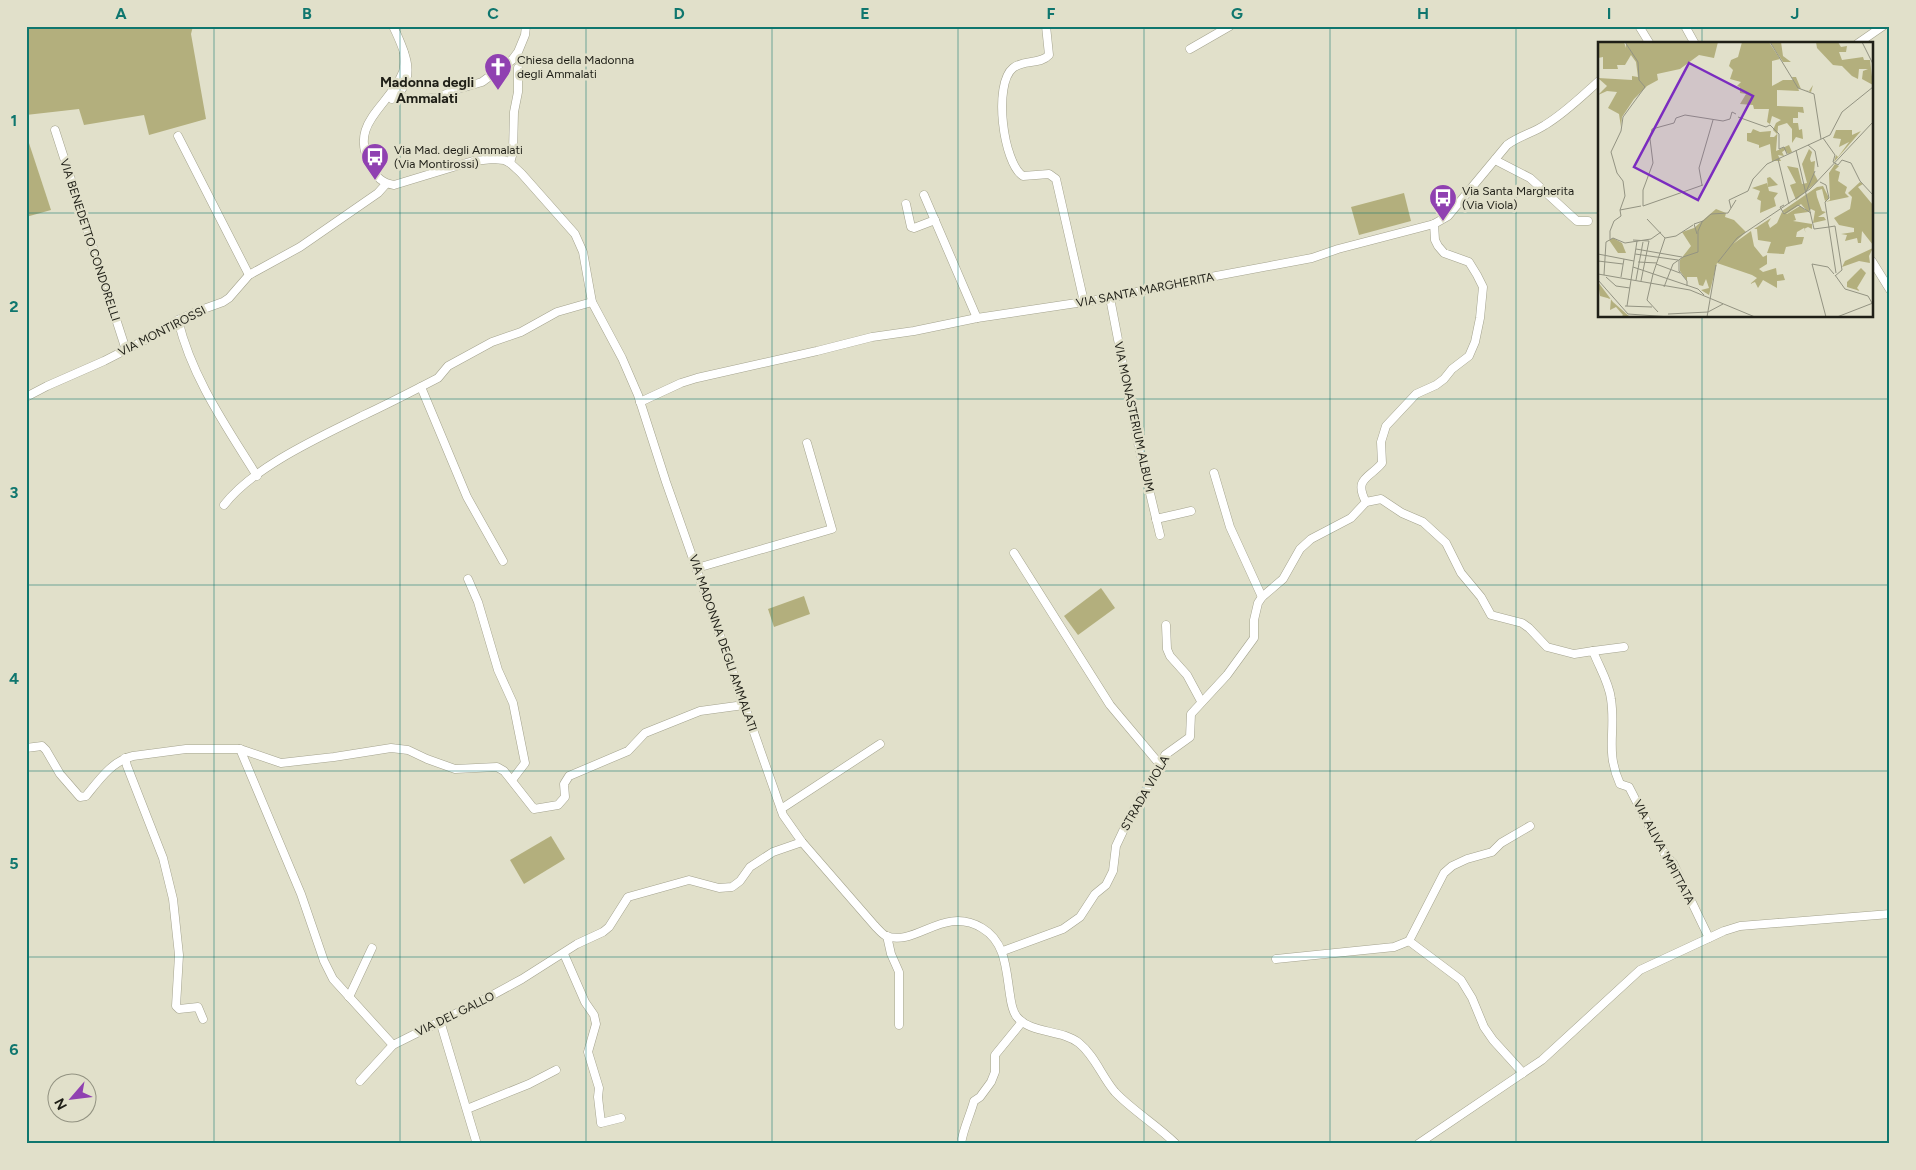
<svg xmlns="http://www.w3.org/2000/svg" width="1916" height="1170" font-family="Figtree,sans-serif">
  <rect width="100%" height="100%" fill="#e1e0ca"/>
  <g fill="#b3af7d">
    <polygon points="26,26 193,26 191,34 206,119 149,135 144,115 84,125 79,109 26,115"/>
    <polygon points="26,134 51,210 26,217"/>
    <polygon points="1404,193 1411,221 1359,235 1351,207"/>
    <polygon points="1101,588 1115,608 1078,635 1064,616"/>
    <polygon points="804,596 810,614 774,627 768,609"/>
    <polygon points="551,836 565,859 524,884 510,860"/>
  </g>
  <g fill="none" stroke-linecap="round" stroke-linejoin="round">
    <defs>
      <g id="minor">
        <path d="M1046 26 1049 55C1040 65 1024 59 1013 68 993 84 1003 163 1023 176L1049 174 1056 179 1084 302"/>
        <polyline points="1639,26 1650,44"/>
        <polyline points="1685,26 1695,44"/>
        <polyline points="1857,44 1883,26"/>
        <polyline points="1190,49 1230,26"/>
        <path d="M404 53C404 59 405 66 403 72 389 108 347 122 371 167 376 177 382 183 394 185L473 161 493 159 504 160 510 163 521 173 575 234 583 252 592 302 622 358 638 395 666 482 783 815 802 842 875 926C878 929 882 934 886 936 916 947 944 905 982 928 1006 942 1006 970 1010 995 1011 1002 1012 1011 1017 1017 1031 1034 1061 1029 1079 1043 1095 1056 1102 1077 1115 1092 1133 1111 1157 1125 1176 1144"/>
        <polyline points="394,97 412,99 437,98 455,90 482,82 512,60 518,52 525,35 526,26"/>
        <path d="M392 99C419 80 405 51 393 26"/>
        <polyline points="55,130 126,350"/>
        <polyline points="178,136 249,275"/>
        <polyline points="1495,160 1530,178 1577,221 1588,221"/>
        <polyline points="510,163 513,152 514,112 518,92 518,68"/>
        <polyline points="924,195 977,318"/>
        <polyline points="906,204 911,227 914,228 935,220"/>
        <polyline points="1872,261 1890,290"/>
        <polyline points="1110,298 1138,443 1160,535"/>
        <path d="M178 320C192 378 226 426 257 476"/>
        <polyline points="421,387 467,497 503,561"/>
        <polyline points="26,397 47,386 104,361 145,340 178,320 198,311 223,302 229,298 249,275 300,247 378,193 386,184"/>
        <path d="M640 402 681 383 697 378 817 351 872 337 914 331 977 318 1110 298 1173 284 1312 258 1338 249 1434 224 1448 216 1507 145C1519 136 1533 133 1545 125 1565 113 1582 96 1600 80"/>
        <polyline points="1214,473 1230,527 1262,597"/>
        <path d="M1366 502 1381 499 1402 513 1423 522 1446 543 1461 573 1481 597 1491 615 1522 623 1529 628 1547 647 1574 654 1593 651C1599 667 1609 682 1611 699 1616 732 1605 751 1620 784L1629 787 1649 826 1666 856 1673 863 1709 938"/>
        <path d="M224 505C253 467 320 437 362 416 388 404 413 391 438 378L448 366 492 342 521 332 557 312 592 302"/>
        <polyline points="1156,519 1191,511"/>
        <polyline points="1014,553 1110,705 1162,767"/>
        <polyline points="697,568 832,529 807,443"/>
        <polyline points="468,579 478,602 498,670 513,703 525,763 512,780"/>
        <polyline points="1166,625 1167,649 1170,656 1187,675 1201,701"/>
        <polyline points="1593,651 1624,647"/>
        <path d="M26 748 42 746 46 750 60 774 80 797 86 796C99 780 112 761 133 756L186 749H240L281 763 334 757 391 748 408 750 427 759 455 769 497 767 504 771 534 809 558 805 565 797 564 784 569 776 628 751 645 733 700 711 744 705"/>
        <polyline points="240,749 301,894 324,961 333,979 393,1045 489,997 522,979 577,944 603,932 609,927 628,897 689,880 719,888 732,887 740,881 750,867 773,852 802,842"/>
        <polyline points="125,758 127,766 163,858 173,899 179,955 176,1006 179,1009 198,1007 203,1019"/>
        <polyline points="781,809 880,744"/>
        <polyline points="887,936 891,954 899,972 899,1025"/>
        <polyline points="1409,941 1461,980 1472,998 1484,1027 1493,1040 1523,1073"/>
        <path d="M1003 951 1063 929 1080 917 1095 894 1106 885 1113 871 1116 846 1124 829 1140 798 1162 767 1165 755 1190 737 1191 714 1227 675 1254 638V620L1258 603 1262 597 1283 579 1300 549 1311 539 1351 518 1366 502C1353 478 1370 478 1382 463L1381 442 1386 426 1416 394 1436 385 1444 379 1452 369 1469 356 1475 342 1480 318 1483 287 1477 275 1469 262 1444 253 1438 246 1435 240 1434 224"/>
        <polyline points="564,954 585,1002 594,1015 596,1024 588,1052 599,1088 598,1097 601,1123 621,1118"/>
        <polyline points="1276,959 1394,947 1409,941 1444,873 1452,866 1467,859 1492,852 1501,843 1530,826"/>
        <polyline points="349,997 372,948"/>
        <polyline points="440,1021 476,1141"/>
        <polyline points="360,1081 393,1045"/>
        <polyline points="467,1109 529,1084 556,1070"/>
        <path d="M961 1144C963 1129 970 1116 974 1101L980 1097 991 1082 995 1072V1055L1022 1022"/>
        <polyline points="1418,1144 1542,1060 1640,970 1724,931 1740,926 1890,914"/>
      </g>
    </defs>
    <use href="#minor" stroke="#a4a38e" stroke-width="9"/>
    <use href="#minor" stroke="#fff" stroke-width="8"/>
  </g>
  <path fill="none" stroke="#0f766e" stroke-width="1" stroke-opacity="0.55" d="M214 26V1144M400 26V1144M586 26V1144M772 26V1144M958 26V1144M1144 26V1144M1330 26V1144M1516 26V1144M1702 26V44M26 213H1600M1872 213H1890M1702 316V1144M26 399H1890M26 585H1890M26 771H1890M26 957H1890"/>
  <defs>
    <symbol id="church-pin" viewBox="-11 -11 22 30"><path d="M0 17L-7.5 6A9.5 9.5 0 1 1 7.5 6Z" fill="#9041b1" stroke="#e1e0ca"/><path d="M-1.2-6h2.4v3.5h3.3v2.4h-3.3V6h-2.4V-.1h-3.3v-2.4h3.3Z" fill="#fff"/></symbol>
    <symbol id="bus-pin" viewBox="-11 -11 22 30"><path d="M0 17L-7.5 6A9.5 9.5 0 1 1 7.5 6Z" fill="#9041b1" stroke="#e1e0ca"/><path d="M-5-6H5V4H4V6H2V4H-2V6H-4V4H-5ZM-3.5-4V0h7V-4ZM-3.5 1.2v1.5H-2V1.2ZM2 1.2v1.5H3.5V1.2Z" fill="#fff"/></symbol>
  </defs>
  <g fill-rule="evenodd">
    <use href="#church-pin" x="482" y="51" width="32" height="43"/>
    <use href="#bus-pin" x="359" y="141" width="32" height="43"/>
    <use href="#bus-pin" x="1427" y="182" width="32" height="43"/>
  </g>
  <g text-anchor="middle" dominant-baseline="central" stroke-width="5" stroke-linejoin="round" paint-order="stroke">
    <g font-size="12" fill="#1f1f17" stroke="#e1e0ca" text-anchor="start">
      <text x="517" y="60">Chiesa della Madonna<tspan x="517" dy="14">degli Ammalati</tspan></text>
      <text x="394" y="150">Via Mad. degli Ammalati<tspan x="394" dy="14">(Via Montirossi)</tspan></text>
      <text x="1462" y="191">Via Santa Margherita<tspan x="1462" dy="14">(Via Viola)</tspan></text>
    </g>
    <g font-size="12" fill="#1f1f17" stroke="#e1e0ca">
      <text transform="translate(90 240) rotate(72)">VIA BENEDETTO CONDORELLI</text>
      <text transform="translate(1145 290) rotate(-11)">VIA SANTA MARGHERITA</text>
      <text transform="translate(162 331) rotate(-27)">VIA MONTIROSSI</text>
      <text transform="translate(1134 417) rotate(78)">VIA MONASTERIUM ALBUM</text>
      <text transform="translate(723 643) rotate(71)">VIA MADONNA DEGLI AMMALATI</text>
      <text transform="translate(1145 793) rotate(-60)">STRADA VIOLA</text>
      <text transform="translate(1664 852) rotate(62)">VIA ALIVA 'MPITTATA</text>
      <text transform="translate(455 1014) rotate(-26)">VIA DEL GALLO</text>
    </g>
    <g font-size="14" font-weight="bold" fill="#1f1f17" stroke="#e1e0ca">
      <text x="427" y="82">Madonna degli<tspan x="427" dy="16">Ammalati</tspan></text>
    </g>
  </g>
  <g transform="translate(1598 42)">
    <rect width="275" height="275" fill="#e1e0ca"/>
    <path d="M0 0H26L28 6V0H120L116 16 101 13 82 27 59 32 60 38 49 44 36 57 24 75 23 85 21 72 10 66 19 50 9 49 0 53 9 44 0 36 34 38V34L40 35 38 20 33 13 27 23H19L20 27H5V15L0 16ZM144 0H171L182 17 174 19V44L185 38H195L194 35H198L203 47 211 49 215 43 213 50 200 46 201 49 179 48V64L205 65 206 71 200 70V76H195V81H200L201 88 204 87 205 97 198 95 194 101V87L189 81 180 84 178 109 191 103 194 110 190 112 187 108 184 110 186 114 180 113 183 119H174L172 102 161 106V103L149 99V91H153L155 87 162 90 173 89 172 95H176L179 92 175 88 178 81 183 78 174 74 172 82 169 80 171 67H156L155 63 142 62 148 52 142 51V45L139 44 143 40 132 37 135 28 131 24 133 18 140 15ZM172 0H183L185 14 193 20H185ZM218 0H240L243 5 249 4 248 10H241L244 18 265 15 266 18H272L275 43 264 37 265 29 270 27H261L260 37 254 34 244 24 235 23 219 6ZM238 88H254V93L263 89 236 120 238 113 240 115 251 100 241 105 243 97 235 96ZM211 107 214 110 212 117 213 120 217 119 216 131 220 139 198 158 192 143 198 141 189 124 200 126 204 142 209 141 204 122ZM237 122 241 124 237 128 242 130 240 139 249 145 247 151 251 155 227 160 232 158 231 131ZM172 135 180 143 170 145 171 149 180 151 176 156 178 164 162 171 163 159 159 157 162 149 154 146 169 141 170 145 169 136ZM262 140 265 142 260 145 275 163V203L264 189 263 201H260L259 196 247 199 249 193 243 192 256 190V186L241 183 236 176 252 167 254 155 250 151ZM225 144 231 156 227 159 224 147 218 149 219 155 224 169 228 170 220 175H226L228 178 215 181 217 169 213 167 210 170 203 162 188 172 184 169 219 145ZM202 164 210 170 196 172 198 178 195 179 214 182V187L210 185 206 187 208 191 206 186 199 190 198 195H206L204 202 188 205 186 212 169 211 173 200 160 198 159 187H156L173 176 170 181 172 186 179 181 184 170 189 172ZM118 167 128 171 127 175 136 178 148 190 135 202 153 189 156 204 165 215 169 213V222L161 227 165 230 178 226 179 233 185 232 187 238 179 239V246L165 238 160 246 157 240 152 242 159 236 154 233 119 221 111 253 103 248 111 246 108 237 105 244 101 243 99 235H89V239L82 229V218L93 204 84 190 96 186ZM15 196 24 201 28 211H20L11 198ZM275 206 271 214 272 221 261 219 244 225 247 219ZM263 226 268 231 259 246 262 249 249 245V240ZM0 240 15 260 32 275H23L25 273 18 265 12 268 13 257 2 254Z" fill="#b3af7d"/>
    <path fill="none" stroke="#939382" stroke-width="1" d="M172 0 200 46 216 52 223 97M264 0 275 22M140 75 168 85 172 83 181 92V107L186 105 189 112M225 96 237 113 235 120 240 123 244 118 253 121 262 139 275 153M210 103 217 109 220 125M198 108 216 187 231 185M180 117 191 162M222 140 228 143 231 156 227 160 238 231M104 143 101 126 115 78M208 150 217 129M186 163 182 165 186 172 200 163 213 171M45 164V148L55 121 52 97 54 87 76 81 78 76 87 73 125 79 132 77 134 70 138 72M45 164 105 143M133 166 131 158 150 149 155 137 169 122 232 93 244 70 275 45M22 168 27 154 25 139 19 131 13 110 23 89 25 75 47 45 41 38 40 20 27 0M49 177 67 196 55 232M231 185 237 184 244 228 237 234M99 192 96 182 105 179M67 196 78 194 95 183M12 197V189L16 179 23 174 22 168 43 164M35 198 51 199 43 239M38 207 84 215M0 212 36 219M37 212 80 218M81 218V229L89 239V244M0 219 25 222M40 220 59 221M120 220 139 196 212 147 275 80M58 222 82 231M35 225 39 199M0 232 92 248 157 275M55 232 49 258 60 270M6 233 8 200 15 196 27 201 53 197 63 190M237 233 247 247 270 254 274 261M8 235 18 244 32 246M23 235 26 217M0 238 30 272 73 275M38 238 45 200M66 245 75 222 85 215 100 210V189L104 180 113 172 130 171 138 158M27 264 54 265M29 264 35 225 100 247 106 253M70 272 110 270 125 262M109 275 118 223M228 275 214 222 230 225 236 232M239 275 275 261"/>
    <path fill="#7b2cbf" fill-opacity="0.15" stroke="#7b2cbf" stroke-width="2.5" d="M91 21 155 54 100 158 36 125Z"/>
    <rect width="275" height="275" fill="none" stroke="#1f1f17" stroke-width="2.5"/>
  </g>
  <rect width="1916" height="1170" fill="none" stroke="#e1e0ca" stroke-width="55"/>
  <g transform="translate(72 1098) rotate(242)"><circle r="24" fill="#e1e0ca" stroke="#939382"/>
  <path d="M0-4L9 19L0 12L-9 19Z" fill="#9041b1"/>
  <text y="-8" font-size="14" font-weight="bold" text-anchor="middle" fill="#1f1f17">N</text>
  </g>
  <rect x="28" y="28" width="1860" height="1114" fill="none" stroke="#0f766e" stroke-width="2"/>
  <g font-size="16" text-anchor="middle" font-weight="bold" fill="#0f766e">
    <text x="121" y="19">A</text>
    <text x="307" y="19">B</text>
    <text x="493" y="19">C</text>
    <text x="679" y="19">D</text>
    <text x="865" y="19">E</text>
    <text x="1051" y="19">F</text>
    <text x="1237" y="19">G</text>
    <text x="1423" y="19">H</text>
    <text x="1609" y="19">I</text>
    <text x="1795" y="19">J</text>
    <text x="14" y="126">1</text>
    <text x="14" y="312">2</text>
    <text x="14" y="498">3</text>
    <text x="14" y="684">4</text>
    <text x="14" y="869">5</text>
    <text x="14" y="1055">6</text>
  </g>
</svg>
